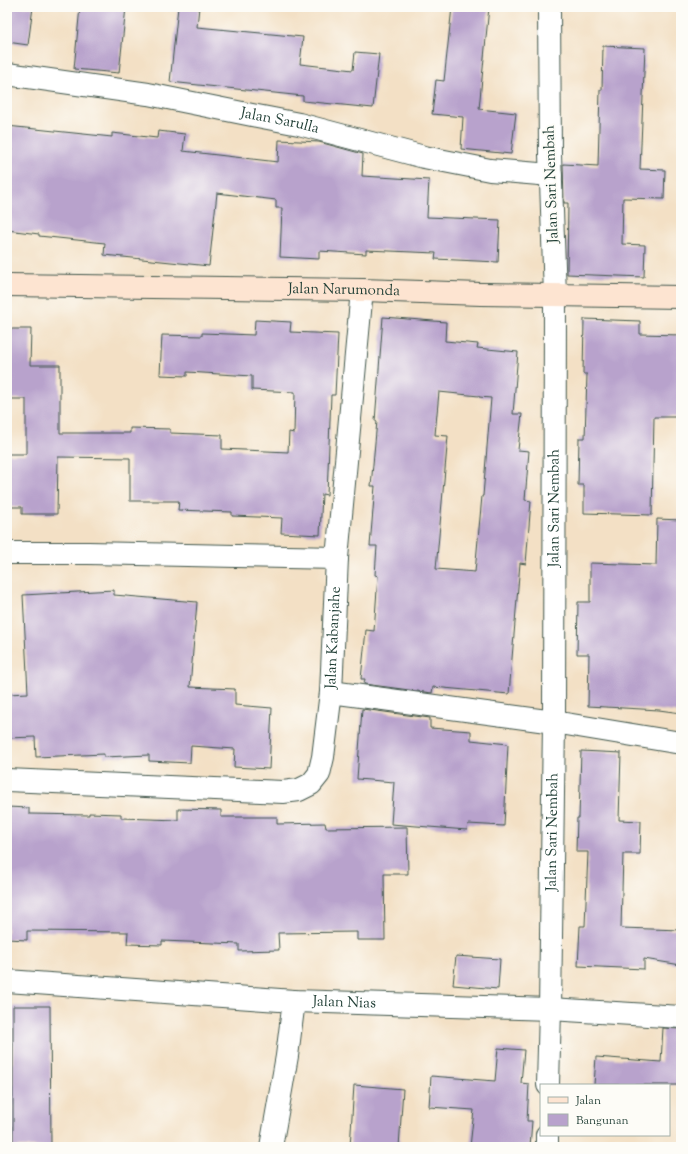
<svg xmlns="http://www.w3.org/2000/svg" width="688" height="1154" font-family="'Sorts Mill Goudy',serif">
  <rect width="100%" height="100%" fill="#fdfcf7"/>
  <filter id="ink" filterUnits="userSpaceOnUse"><feTurbulence type="fractalNoise" baseFrequency=".025" numOctaves="2"/><feDisplacementMap in="SourceGraphic" scale="8" xChannelSelector="R" yChannelSelector="G"/><feConvolveMatrix kernelMatrix="1 2 1 2 8 2 1 2 1" color-interpolation-filters="sRGB"/></filter>
  <filter id="wash" filterUnits="userSpaceOnUse"><feTurbulence type="fractalNoise" baseFrequency=".012" numOctaves="4" result="noise"/><feDisplacementMap in="SourceGraphic" scale="16" xChannelSelector="R" yChannelSelector="G"/><feGaussianBlur stdDeviation="0.9" result="paint"/><feColorMatrix in="noise" values="0 0 0 0 0 0 0 0 0 0 0 0 0 0 0 0 0 1.4 0 .05"/><feComposite in="paint" operator="in"/></filter>
  <g filter="url(#wash)">
    <rect width="100%" height="100%" fill="#f3e0c5"/>
    <g id="blocks">
      <g fill="#b8a2cc" fill-rule="evenodd">
        <polygon points="7,7 33,7 28,45 7,42"/>
        <polygon points="80,7 126,7 119,73 74,69"/>
        <polygon points="178,7 199,7 197,27 303,37 300,64 353,70 355,52 379,54 373,108 303,101 303,96 170,82"/>
        <polygon points="452,7 489,7 479,109 516,113 511,154 461,149 463,117 432,114 436,80 444,81"/>
        <polygon points="603,46 645,48 640,169 665,170 664,199 623,198 622,244 645,245 644,277 567,274 568,203 564,203 563,164 598,166 600,90 602,90"/>
        <polygon points="7,126 112,137 112,133 157,138 158,131 185,134 183,151 278,162 279,140 319,142 363,154 362,176 429,180 427,217 500,220 498,262 435,259 436,253 366,250 366,254 319,251 319,259 280,257 282,208 276,208 276,200 217,193 209,266 104,255 105,243 39,236 39,234 7,230 7,188 12,147 7,146"/>
        <path d="M383 317 446 322 445 341 478 344 477 348 518 352 513 414H522L518 450 529 451 525 500 531 501 526 564 520 563 509 694 433 687 432 693 364 684 365 679H361L366 630 374 631 378 576 375 575 377 546H370L375 486H371L377 421H375ZM439 392 479 396V397L491 398 483 496H482L475 572 436 569 448 436 435 435Z"/>
        <polygon points="584,319 640,321 640,334 681,335 681,417 654,417 652,515 584,513 584,485 578,485 579,438 585,438 587,374 583,374"/>
        <polygon points="255,320 291,322 290,332 338,334 335,395 331,395 327,495 322,494 320,535 281,533 282,518 232,516 232,512 178,510 179,501 130,501 130,458 58,457 57,514 22,514 22,507 7,507 7,454 26,454 26,399 7,399 7,329 31,329 30,365 60,365 60,433 130,433 130,428 170,429 170,433 222,435 222,449 288,452 289,432 294,433 295,392 252,390 252,376 187,372 187,376 160,375 162,335 202,336 202,333 254,335"/>
        <polygon points="657,519 681,520 681,713 659,710 588,706 589,654 577,654 578,602 590,602 590,563 656,565"/>
        <polygon points="114,590 114,595 197,602 190,687 235,689 235,705 272,708 269,769 234,767 235,749 191,746 190,763 149,761 149,755 104,757 104,754 36,757 35,737 7,738 7,694 28,693 23,595"/>
        <polygon points="362,709 430,718 430,728 471,731 471,740 508,744 504,826 468,824 467,830 391,824 394,782 357,779"/>
        <polygon points="581,751 621,753 619,820 641,821 640,854 623,854 621,928 681,930 681,965 644,959 644,969 578,966 580,926 585,926 588,852 576,852 577,818 579,818"/>
        <polygon points="7,807 29,808 29,814 89,815 89,813 121,814 121,818 178,820 178,809 221,810 221,817 277,817 277,824 325,823 326,828 407,827 408,874 384,874 385,940 357,940 357,932 278,933 279,950 239,951 239,944 162,941 162,945 127,944 128,932 27,931 27,940 7,939"/>
        <polygon points="456,956 500,959 498,989 453,985"/>
        <polygon points="13,1006 50,1006 51,1147 13,1147"/>
        <polygon points="663,1028 681,1029 681,1085 594,1085 596,1057 661,1062"/>
        <polygon points="498,1048 524,1050 521,1083 529,1084 527,1121 532,1121 530,1147 470,1147 474,1110 429,1107 431,1076 495,1081"/>
        <polygon points="354,1085 403,1089 399,1147 350,1147"/>
      </g>
    </g>
  </g>
  <g filter="url(#ink)">
    <use href="#blocks" fill-opacity="0" stroke="#3f554a" stroke-width="1"/>
    <g fill="none" stroke-linecap="round" stroke-linejoin="round">
      <defs>
        <g id="street">
          <path id="s1" d="M7 74 148 94 252 115 299 124 424 157 490 170 551 175"/>
          <polyline points="7,553 88,553 337,558"/>
          <polyline points="331,692 554,722 681,743"/>
          <path id="s2" d="M7 780 283 792 299 790 311 784 319 774 323 757 331 692 337 558 362 290"/>
          <path id="s3" d="M7 981 294 1001 550 1009 681 1017"/>
          <path id="s4" d="M548 1085 550 1009 554 722 555 295 550 154 549 7"/>
          <polyline points="271,1147 287,1056 294,1001"/>
          <polyline points="547,1147 547,1135"/>
        </g>
        <g id="secondary">
          <path id="s5" d="M7 285 362 290 481 294 681 297"/>
        </g>
      </defs>
      <use href="#street" stroke="#3f554a" stroke-width="24"/>
      <use href="#secondary" stroke="#3f554a" stroke-width="24"/>
      <use href="#street" stroke="#fff" stroke-width="22"/>
      <use href="#secondary" stroke="#fde4d1" stroke-width="22"/>
    </g>
  </g>
  <g text-anchor="middle" dominant-baseline="central" stroke-width="4" stroke-linejoin="round" paint-order="stroke">
    <g font-size="15" fill="#1f3d34" stroke="#fdfcf7">
      <text stroke="none"><textPath href="#s1" startOffset="277">Jalan Sarulla</textPath></text>
      <text transform="translate(552 184) rotate(-92)">Jalan Sari Nembah</text>
      <text stroke="none"><textPath href="#s5" startOffset="337">Jalan Narumonda</textPath></text>
      <text stroke="none"><textPath href="#s4" startOffset="577">Jalan Sari Nembah</textPath></text>
      <text stroke="none"><textPath href="#s2" startOffset="456">Jalan Kabanjahe</textPath></text>
      <text stroke="none"><textPath href="#s4" startOffset="253">Jalan Sari Nembah</textPath></text>
      <text stroke="none"><textPath href="#s3" startOffset="338">Jalan Nias</textPath></text>
    </g>
  </g>
  <rect width="688" height="1154" fill="none" stroke="#fdfcf7" stroke-width="24"/>
  <rect x="540" y="1084" width="130" height="52" fill="#fdfcf7" stroke="#a4b0a9"/>
  <rect x="548" y="1097" width="20" height="6" fill="#fde4d1" stroke="#a4b0a9"/>
  <text x="576" y="1104" font-size="12" fill="#1f3d34">Jalan</text>
  <rect x="548" y="1114" width="20" height="12" fill="#b8a2cc" stroke="#a4b0a9"/>
  <text x="576" y="1124" font-size="12" fill="#1f3d34">Bangunan</text>
</svg>
